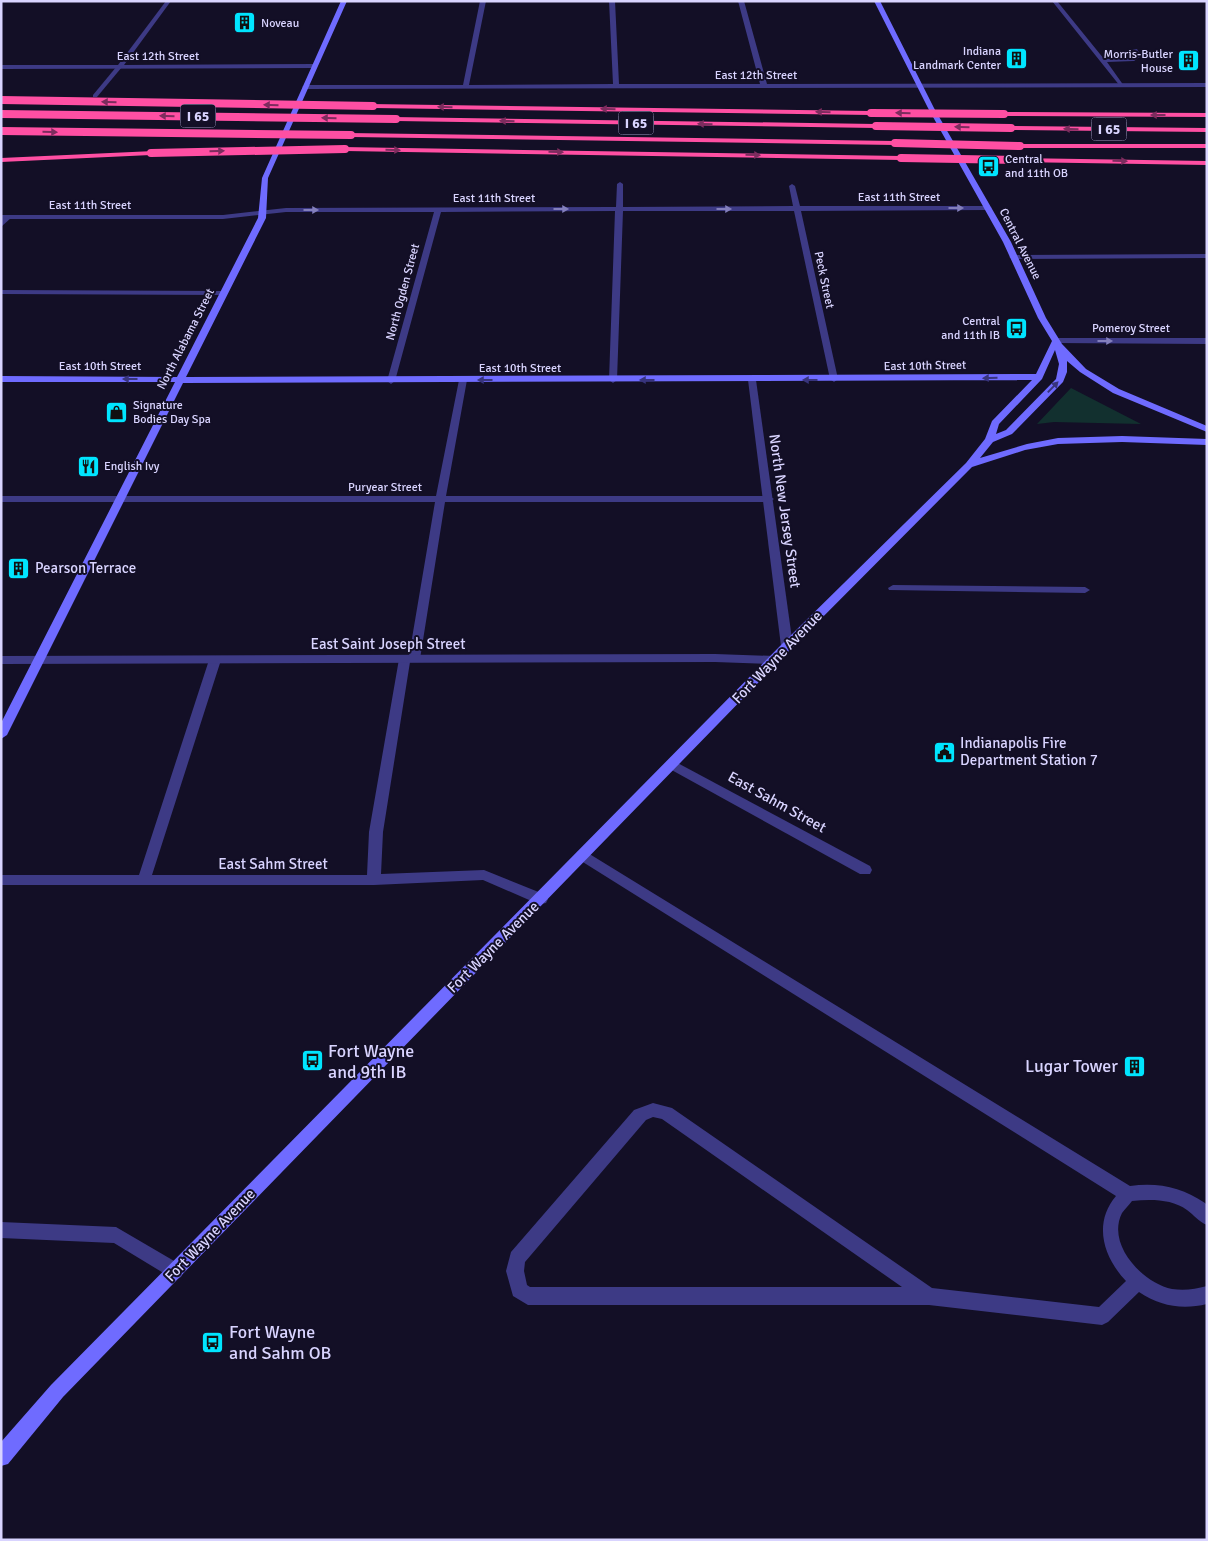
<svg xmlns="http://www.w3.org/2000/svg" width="1208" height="1541" font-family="Signika,sans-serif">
  <rect width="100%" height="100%" fill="#130f26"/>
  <polygon fill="#12302f" points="1071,388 1141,424 1054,422 1037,424"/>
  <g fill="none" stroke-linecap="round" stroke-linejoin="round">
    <g fill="#3d3a85" fill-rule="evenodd">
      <polygon points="1052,1 1057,1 1104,59 1133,57 1135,56 1132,50 1137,49 1141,56 1134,61 1107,62 1124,86 1120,86"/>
      <polygon points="117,66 122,67 97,97 93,97 93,95"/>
      <polygon points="5,215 12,217 1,227 1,220"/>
      <polygon points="1,290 223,291 227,293 223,295 1,294"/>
      <polygon points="1056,338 1207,338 1207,344 1053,343 1052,341"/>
      <polygon points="463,377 467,380 446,496 769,496 774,499 769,502 445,502 420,659 418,662 410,662 383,832 381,874 484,870 546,895 548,899 546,903 541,904 536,903 483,880 374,885 1,885 1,875 139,875 209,660 215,656 221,660 152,875 367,875 369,832 399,659 401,656 409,656 435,502 1,502 1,496 436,496 459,380"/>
      <polygon points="893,585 1085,587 1090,590 1085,593 889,590 888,588"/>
      <path d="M583 850 1130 1186C1157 1182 1182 1187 1205 1203L1207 1205V1225C1199 1222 1194 1215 1187 1210 1172 1199 1151 1199 1132 1201 1129 1205 1125 1209 1122 1213 1106 1245 1143 1283 1172 1289 1185 1291 1195 1289 1207 1286V1304C1182 1310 1160 1306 1139 1292L1108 1322 1102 1325 929 1305H528L513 1296 506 1271 511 1252 634 1110 653 1103 672 1108 932 1288 1099 1307 1126 1281C1103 1257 1093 1223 1116 1196L578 859 576 855 578 851ZM653 1117 662 1119 902 1287H530L527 1285 524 1271 525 1262 646 1120Z"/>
    </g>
    <g fill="#3d3a85" fill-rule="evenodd">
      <polygon points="166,1 171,1 124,65 314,64 317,66 314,68 1,69 1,65 118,65"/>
      <polygon points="480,1 486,1 469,85 613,84 609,1 615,1 619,84 760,84 738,1 744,1 767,84 1207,83 1207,87 305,89 302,87 305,85 463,85"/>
      <polygon points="620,182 623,184 623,207 793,206 789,186 792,184 795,186 800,206 988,206 992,208 988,210 801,211 838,379 834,382 830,379 794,211 623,211 617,380 613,383 609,380 615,211 441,212 395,381 391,384 387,381 434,212 286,212 223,219 1,219 1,215 223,215 286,208 616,207 617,184"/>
      <polygon points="1207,254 1207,258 1013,259 1009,257 1013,255"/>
      <polygon points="752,377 756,380 793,646 787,650 781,646 748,380"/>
      <polygon points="715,654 775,656 781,660 775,664 715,662 1,664 1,656"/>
      <polygon points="672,760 870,866 872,870 870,874 860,874 668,768 666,765"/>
      <polygon points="1,1222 116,1227 181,1265 184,1271 181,1277 175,1280 114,1243 1,1238"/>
    </g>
    <path fill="#6f6bff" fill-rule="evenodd" d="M341 1H347L268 178 266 218 186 377 1036 374 1052 341 1038 318 1003 242 928 108 874 1H880L934 108 1011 242 1046 318 1062 344 1086 369 1119 389 1207 426V432L1113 393 1080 372 1067 361V372L1063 382 1012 434 993 442 980 458 1027 444 1058 438 1122 436 1207 439V445L1122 442 1058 444 1025 450 972 467 791 649 63 1397 8 1464 1 1466V1442L51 1385 783 643 966 463 985 439 992 421 1032 380 183 383 7 735 1 739V723L175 382H1V376L177 377 258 218 262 178ZM1055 350 1059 364 1056 379 1006 430 996 434 999 424 1042 379Z"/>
    <g fill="#ff4fa3" fill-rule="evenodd">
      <polygon points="370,104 871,111 875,113 871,115 373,108 370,108"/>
      <polygon points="1001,112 1207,113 1207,117 1004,116 1001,116"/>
      <polygon points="393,117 876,124 880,126 876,128 396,121 393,121"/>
      <polygon points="1008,126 1207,128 1207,132 1011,130 1007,128"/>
      <polygon points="348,133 895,141 899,143 895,145 351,137 347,135"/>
      <rect x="1017" y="144" width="190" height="4"/>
      <polygon points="342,147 901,156 905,158 901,160 345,151 342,151"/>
      <polygon points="154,151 155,153 151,155 1,162 1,158"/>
      <polygon points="1018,158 1207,161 1207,165 1015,162 1014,160"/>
    </g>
    <g stroke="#ff4fa3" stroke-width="8">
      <polyline points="1,100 373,106"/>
      <polyline points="871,113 1004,114"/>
      <polyline points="1,114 396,119"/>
      <polyline points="876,126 1011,128"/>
      <polyline points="1,131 351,135"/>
      <polyline points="895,143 1020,146"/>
      <polyline points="151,153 345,149"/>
      <polyline points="901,158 1018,160"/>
    </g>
  </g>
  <defs><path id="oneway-solid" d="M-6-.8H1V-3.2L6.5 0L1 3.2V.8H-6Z" transform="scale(1.25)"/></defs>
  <g fill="#7d2c5e">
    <use href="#oneway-solid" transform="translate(109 102) rotate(-179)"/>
    <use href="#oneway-solid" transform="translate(271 105) rotate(-179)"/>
    <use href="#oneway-solid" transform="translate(445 107) rotate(-179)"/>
    <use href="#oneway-solid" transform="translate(608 109) rotate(-179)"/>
    <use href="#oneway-solid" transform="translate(823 112) rotate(-179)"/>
    <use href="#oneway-solid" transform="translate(903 113) rotate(-179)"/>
    <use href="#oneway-solid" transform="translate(1158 115) rotate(-180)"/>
    <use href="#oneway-solid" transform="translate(167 116) rotate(-179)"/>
    <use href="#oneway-solid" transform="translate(329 118) rotate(-179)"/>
    <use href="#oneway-solid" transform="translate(507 121) rotate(-179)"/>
    <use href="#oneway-solid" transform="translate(705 124) rotate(-179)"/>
    <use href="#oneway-solid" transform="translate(962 127) rotate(-179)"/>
    <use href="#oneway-solid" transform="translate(1071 129) rotate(-179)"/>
    <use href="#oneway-solid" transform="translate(50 132) rotate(1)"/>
    <use href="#oneway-solid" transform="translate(393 150) rotate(1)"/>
    <use href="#oneway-solid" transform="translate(217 151) rotate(-2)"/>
    <use href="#oneway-solid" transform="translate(556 152) rotate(1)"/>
    <use href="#oneway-solid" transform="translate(753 155) rotate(1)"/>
    <use href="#oneway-solid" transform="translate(1120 161) rotate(1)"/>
  </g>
  <g fill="#837fbc">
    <use href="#oneway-solid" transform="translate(956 208)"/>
    <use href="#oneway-solid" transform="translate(561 209)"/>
    <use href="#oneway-solid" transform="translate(724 209)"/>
    <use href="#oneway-solid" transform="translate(311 210)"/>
    <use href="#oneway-solid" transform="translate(1105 341)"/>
  </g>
  <g fill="#38347d">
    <use href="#oneway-solid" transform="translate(990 378) rotate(179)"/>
    <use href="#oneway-solid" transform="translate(130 379) rotate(180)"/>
    <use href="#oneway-solid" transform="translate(485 380) rotate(180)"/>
    <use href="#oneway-solid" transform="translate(647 380) rotate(180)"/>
    <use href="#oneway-solid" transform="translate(810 380) rotate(180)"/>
    <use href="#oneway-solid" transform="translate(1053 387) rotate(-46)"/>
  </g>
  <defs>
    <symbol id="building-square" viewBox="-11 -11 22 22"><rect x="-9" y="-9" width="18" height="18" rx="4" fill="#00e5ff" stroke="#130f26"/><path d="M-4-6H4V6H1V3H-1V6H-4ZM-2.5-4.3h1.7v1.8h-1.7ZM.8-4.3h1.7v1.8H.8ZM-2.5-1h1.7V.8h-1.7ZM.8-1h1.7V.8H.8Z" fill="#111"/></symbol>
    <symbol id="bus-square" viewBox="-11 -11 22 22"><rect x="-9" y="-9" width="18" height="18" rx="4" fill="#00e5ff" stroke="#130f26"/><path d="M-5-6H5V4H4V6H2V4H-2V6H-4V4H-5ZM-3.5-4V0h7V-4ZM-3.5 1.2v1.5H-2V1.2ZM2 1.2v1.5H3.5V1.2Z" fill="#111"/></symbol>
    <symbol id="shop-square" viewBox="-11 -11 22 22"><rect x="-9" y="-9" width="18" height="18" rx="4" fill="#00e5ff" stroke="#130f26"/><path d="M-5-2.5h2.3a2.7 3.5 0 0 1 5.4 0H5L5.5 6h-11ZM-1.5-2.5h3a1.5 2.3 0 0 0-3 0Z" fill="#111"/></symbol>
    <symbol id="restaurant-square" viewBox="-11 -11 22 22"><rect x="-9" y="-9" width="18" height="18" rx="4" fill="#00e5ff" stroke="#130f26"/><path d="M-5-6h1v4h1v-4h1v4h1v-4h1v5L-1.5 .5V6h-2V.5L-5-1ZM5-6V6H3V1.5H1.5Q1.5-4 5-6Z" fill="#111"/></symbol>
    <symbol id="civic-square" viewBox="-11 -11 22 22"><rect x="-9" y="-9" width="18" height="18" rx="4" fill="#00e5ff" stroke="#130f26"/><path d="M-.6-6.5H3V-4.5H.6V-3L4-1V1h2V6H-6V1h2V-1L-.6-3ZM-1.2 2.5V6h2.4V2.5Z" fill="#111"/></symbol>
  </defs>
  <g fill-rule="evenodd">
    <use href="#building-square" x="232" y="10" width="25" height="25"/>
    <use href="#building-square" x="1004" y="46" width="25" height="25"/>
    <use href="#building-square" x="1176" y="48" width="25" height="25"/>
    <use href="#bus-square" x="976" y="154" width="25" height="25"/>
    <use href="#bus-square" x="1004" y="316" width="25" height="25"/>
    <use href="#shop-square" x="104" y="400" width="25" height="25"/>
    <use href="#restaurant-square" x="76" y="454" width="25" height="25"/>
    <use href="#building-square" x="6" y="556" width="25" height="25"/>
    <use href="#civic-square" x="932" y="740" width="25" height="25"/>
    <use href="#bus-square" x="300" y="1048" width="25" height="25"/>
    <use href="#building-square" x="1122" y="1054" width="25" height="25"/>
    <use href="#bus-square" x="200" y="1330" width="25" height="25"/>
  </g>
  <g text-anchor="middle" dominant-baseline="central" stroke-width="4" stroke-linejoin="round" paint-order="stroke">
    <g font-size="12" fill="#d9d4ff" stroke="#130f26" text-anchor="start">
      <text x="261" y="23">Noveau</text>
      <text x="1001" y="51" text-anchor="end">Indiana<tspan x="1001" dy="14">Landmark Center</tspan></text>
      <text x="1173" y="54" text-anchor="end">Morris-Butler<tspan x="1173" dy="14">House</tspan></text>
      <text x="1005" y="159">Central<tspan x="1005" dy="14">and 11th OB</tspan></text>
      <text x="1000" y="321" text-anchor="end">Central<tspan x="1000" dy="14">and 11th IB</tspan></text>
      <text x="133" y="405">Signature<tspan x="133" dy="14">Bodies Day Spa</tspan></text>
      <text x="104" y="466">English Ivy</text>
    </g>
    <g font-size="12" fill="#d9d4ff" stroke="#130f26">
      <text x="158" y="56">East 12th Street</text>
      <text x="756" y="75">East 12th Street</text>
      <text x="899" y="197">East 11th Street</text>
      <text x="494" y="198">East 11th Street</text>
      <text x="90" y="205">East 11th Street</text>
      <text transform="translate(1020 244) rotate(63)">Central Avenue</text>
      <text transform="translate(824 280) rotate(78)">Peck Street</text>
      <text transform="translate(403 292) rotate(-75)">North Ogden Street</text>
      <text x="1131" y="328">Pomeroy Street</text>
      <text transform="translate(186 339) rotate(-63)">North Alabama Street</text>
      <text x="100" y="366">East 10th Street</text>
      <text transform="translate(925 366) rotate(-1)">East 10th Street</text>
      <text x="520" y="368">East 10th Street</text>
      <text x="385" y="487">Puryear Street</text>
    </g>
    <g fill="#130f26" stroke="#9e99be" stroke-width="1">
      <rect x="180.5" y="104.5" width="35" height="23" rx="4"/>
      <rect x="618.5" y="111.5" width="35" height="23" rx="4"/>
      <rect x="1091.5" y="117.5" width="35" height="23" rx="4"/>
    </g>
    <g font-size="14" font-weight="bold" fill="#d9d4ff">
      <text x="198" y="116">I 65</text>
      <text x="636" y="123">I 65</text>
      <text x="1109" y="129">I 65</text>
    </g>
    <g font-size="15" fill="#d9d4ff" stroke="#130f26">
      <text transform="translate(785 511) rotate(82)">North New Jersey Street</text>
      <text x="388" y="644">East Saint Joseph Street</text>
      <text transform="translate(777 657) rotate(-46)">Fort Wayne Avenue</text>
      <text transform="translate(777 802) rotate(29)">East Sahm Street</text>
      <text x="273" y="864">East Sahm Street</text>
      <text transform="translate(493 947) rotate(-45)">Fort Wayne Avenue</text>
      <text transform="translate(210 1235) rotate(-46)">Fort Wayne Avenue</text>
    </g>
    <g font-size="15" fill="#d9d4ff" stroke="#130f26" text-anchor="start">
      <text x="35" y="568">Pearson Terrace</text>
      <text x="960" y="743">Indianapolis Fire<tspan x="960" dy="17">Department Station 7</tspan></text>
    </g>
    <g font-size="18" fill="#d9d4ff" stroke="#130f26" text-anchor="start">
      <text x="328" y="1051">Fort Wayne<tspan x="328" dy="21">and 9th IB</tspan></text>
      <text x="1118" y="1066" text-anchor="end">Lugar Tower</text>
      <text x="229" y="1332">Fort Wayne<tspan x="229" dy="21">and Sahm OB</tspan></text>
    </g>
  </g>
  <rect width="1208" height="1541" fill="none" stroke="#d9d4ff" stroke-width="5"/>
</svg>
